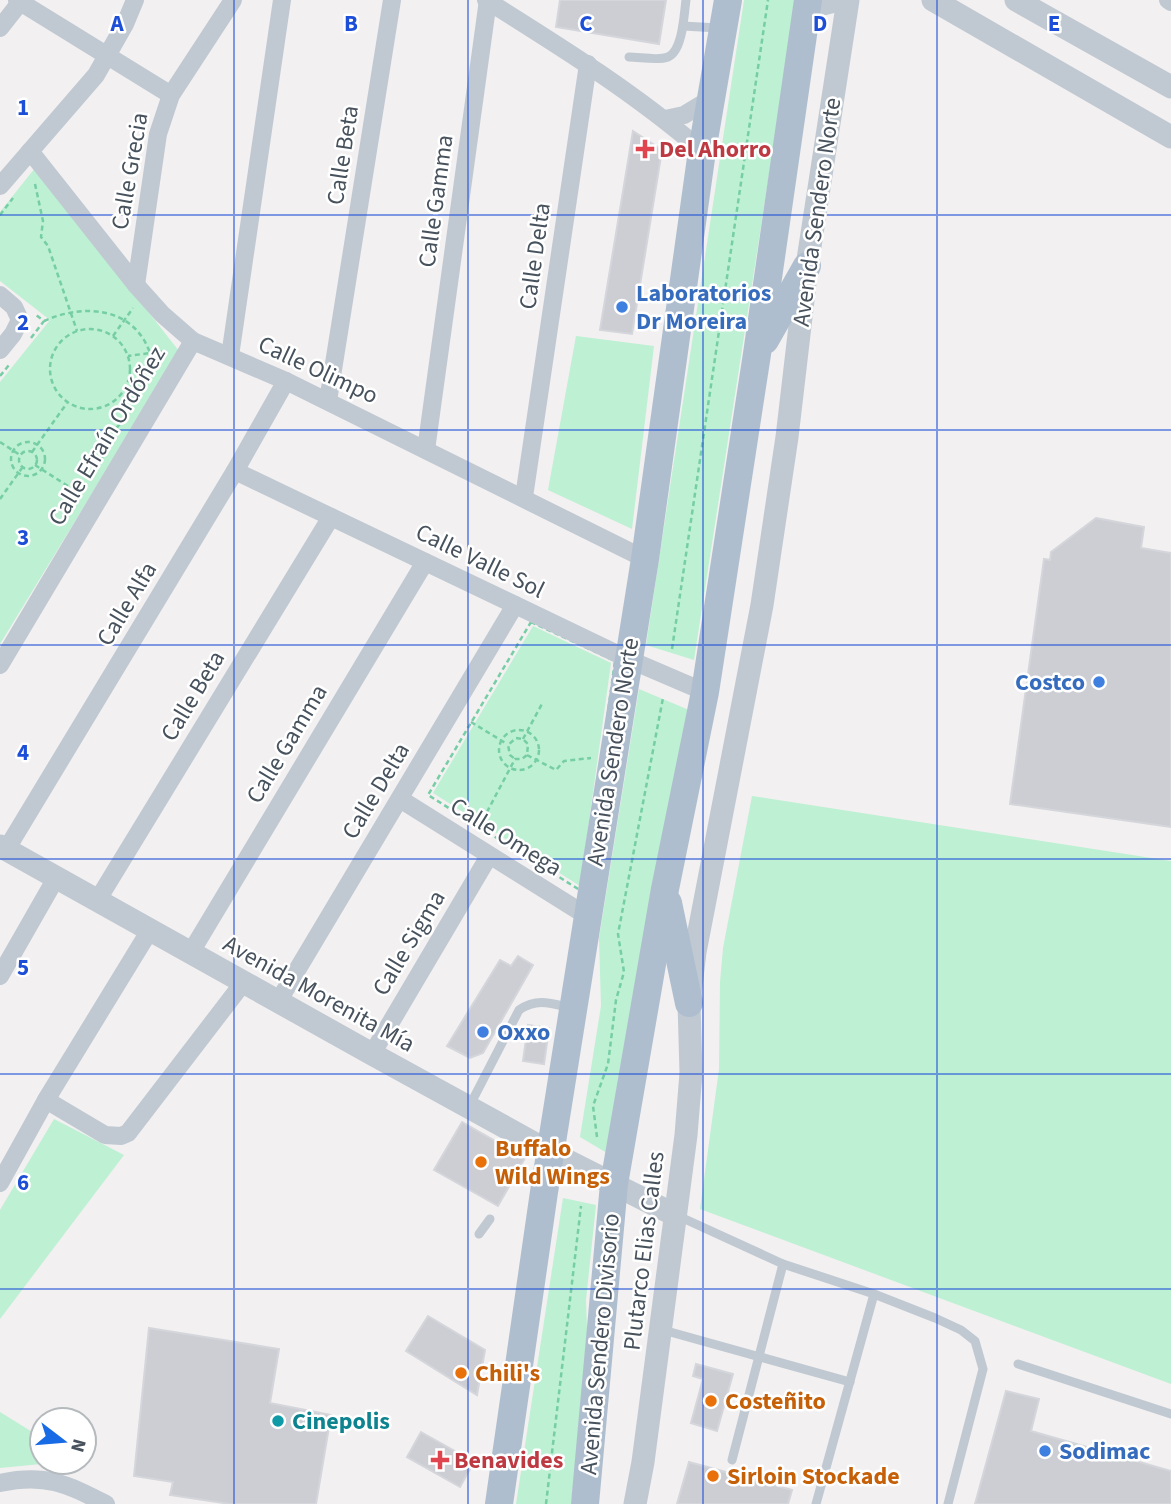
<svg xmlns="http://www.w3.org/2000/svg" width="1171" height="1504" font-family="'Source Sans 3',sans-serif">
  <rect width="100%" height="100%" fill="#f2f0f0"/>
  <g fill="#bef0d3">
    <polygon points="744,0 796,0 694,660 646,645"/>
    <polygon points="35,168 179,351 0,644 0,382 50,320 0,281 0,212"/>
    <polygon points="576,336 654,346 632,529 548,490"/>
    <polygon points="533,626 611,663 580,886 433,793"/>
    <polygon points="639,689 689,710 612,1156 580,1137 601,1006 599,938"/>
    <polygon points="752,796 1171,861 1171,1384 700,1209 719,1069 720,982 723,948"/>
    <polygon points="54,1119 124,1155 0,1319 0,1210"/>
    <polygon points="563,1198 596,1205 586,1300 588,1359 571,1504 516,1504"/>
    <polygon points="0,1412 42,1438 42,1462 62,1462 0,1468"/>
  </g>
  <g fill="#ccced4" stroke="#d4d6db" stroke-width="2">
    <polygon points="560,0 666,0 659,44 556,27"/>
    <polygon points="633,131 662,150 632,334 600,330"/>
    <polygon points="1096,518 1144,527 1141,548 1171,553 1171,827 1010,804 1044,559 1050,560 1051,552"/>
    <polygon points="518,956 533,965 483,1053 470,1058 447,1046 500,960 511,966"/>
    <polygon points="528,1025 549,1028 544,1064 523,1061"/>
    <polygon points="462,1122 525,1158 498,1206 434,1170"/>
    <polygon points="428,1316 485,1350 477,1395 406,1351"/>
    <polygon points="149,1328 279,1349 270,1403 331,1415 316,1504 230,1504 170,1495 173,1482 134,1476"/>
    <polygon points="696,1364 733,1374 717,1431 691,1423 703,1379 693,1376"/>
    <polygon points="1006,1391 1039,1399 1031,1431 1171,1471 1171,1504 975,1504"/>
    <polygon points="421,1432 474,1462 460,1487 407,1457"/>
    <polygon points="689,1462 792,1490 788,1504 677,1504"/>
  </g>
  <g fill="none" stroke-linecap="round" stroke-linejoin="round">
    <g stroke="#76cea5" stroke-width="2.5" stroke-dasharray="5 3.5" stroke-linecap="butt">
      <polyline points="35,184 43,221 41,237 48,246 77,331"/>
      <polyline points="0,215 13,198"/>
      <path d="M44 321C84 303 134 307 150 353L128 356"/>
      <circle cx="90" cy="369" r="40"/>
      <polyline points="113,336 133,308"/>
      <polyline points="31,338 44,321 36,315"/>
      <polyline points="0,376 9,365"/>
      <polyline points="152,376 150,353 167,351"/>
      <circle cx="28" cy="459" r="17"/>
      <polyline points="0,442 20,455"/>
      <circle cx="28" cy="460" r="9"/>
      <polyline points="32,452 67,403"/>
      <polyline points="102,458 112,433 127,416"/>
      <polyline points="35,465 82,495"/>
      <polyline points="0,499 22,468"/>
      <polygon points="531,622 615,661 583,892 428,795"/>
      <polyline points="672,649 768,0"/>
      <polyline points="471,722 507,744"/>
      <circle cx="519" cy="750" r="20"/>
      <polyline points="523,739 543,702"/>
      <polyline points="527,755 556,770 564,761 591,758"/>
      <polyline points="479,827 515,759 522,759 527,755 528,744 523,739 516,738 508,745 510,755 515,759"/>
      <polyline points="597,1137 593,1106 608,1064 616,1000 624,972 618,934 663,698"/>
      <polyline points="546,1504 581,1206"/>
    </g>
    <g stroke="#c0c9d2" stroke-width="9">
      <polyline points="683,26 718,28"/>
      <path d="M629 57C640 57 658 61 668 57 683 51 684 13 686 0"/>
      <path d="M469 1107 519 1010C537 998 550 1003 571 1008"/>
      <polyline points="676,1215 783,1264 874,1294 935,1318 961,1330 975,1341 983,1369 948,1504"/>
      <polyline points="479,1234 490,1219"/>
      <polyline points="663,1330 850,1382"/>
      <polyline points="1018,1364 1171,1414"/>
      <polyline points="732,1460 783,1264"/>
      <polyline points="816,1504 874,1294"/>
    </g>
    <g stroke="#c0c9d2" stroke-width="18">
      <polyline points="17,0 171,95"/>
      <path d="M486 0C561 47 635 93 702 151"/>
      <polyline points="1168,0 1171,2"/>
      <polyline points="0,28 22,0"/>
      <polyline points="665,119 684,115 712,98"/>
      <polyline points="30,151 136,285 162,314 193,341 286,381 645,559"/>
      <polyline points="0,186 96,75 125,24 135,0"/>
      <polyline points="136,285 158,134 171,95 233,0"/>
      <polyline points="0,295 14,307 20,320 13,334 0,350"/>
      <polyline points="230,356 282,0"/>
      <polyline points="328,401 392,0"/>
      <polyline points="426,450 488,0"/>
      <polyline points="235,471 628,659 705,692"/>
      <polyline points="524,497 588,64"/>
      <polyline points="0,665 193,341"/>
      <polyline points="400,799 587,916"/>
      <polyline points="6,850 235,471 286,381"/>
      <polyline points="97,901 331,517"/>
      <polyline points="191,952 425,562"/>
      <polyline points="0,976 56,878"/>
      <polyline points="278,1002 515,605"/>
      <polyline points="372,1054 489,856"/>
      <polyline points="46,1100 105,1135 121,1136 128,1133 243,983"/>
      <polyline points="0,1183 46,1100 150,930"/>
      <path d="M0 1483C45 1473 67 1484 106 1504"/>
    </g>
    <g stroke="#c0c9d2" stroke-width="23">
      <polyline points="933,0 1171,137"/>
      <polyline points="1016,0 1171,87"/>
      <polyline points="807,8 838,0"/>
      <polyline points="0,846 372,1054 550,1152 675,1215"/>
      <polyline points="635,1504 643,1462 686,1135 691,1073 689,1003 695,952 762,605 787,437 807,266 848,0"/>
    </g>
    <g stroke="#afbecf" stroke-width="28">
      <polyline points="765,340 807,266"/>
      <polyline points="668,903 689,1003"/>
      <polyline points="499,1504 544,1192 645,559 702,151 728,0"/>
      <polyline points="585,1504 614,1184 665,889 705,692 757,354 808,0"/>
    </g>
  </g>
  <path fill="none" stroke="#1d4ed8" stroke-width="2" stroke-opacity="0.55" d="M234 0V1504M468 0V1504M703 0V1504M937 0V1504M0 215H1171M0 430H1171M0 645H1171M0 859H1171M0 1074H1171M0 1289H1171"/>
  <g fill="#e0444e" stroke="#fff" stroke-width="2.5">
    <path d="M641.5 138.5h7v7h7v7h-7v7h-7v-7h-7v-7h7z"/>
    <path d="M436.5 1449.5h7v7h7v7h-7v7h-7v-7h-7v-7h7z"/>
  </g>
  <g fill="#3f7fe0" stroke="#fff" stroke-width="2.5">
    <circle cx="622" cy="307" r="7"/>
    <circle cx="1099" cy="682" r="7"/>
    <circle cx="483" cy="1032" r="7"/>
    <circle cx="1045" cy="1451" r="7"/>
  </g>
  <g fill="#e8710a" stroke="#fff" stroke-width="2.5">
    <circle cx="481" cy="1162" r="7"/>
    <circle cx="461" cy="1373" r="7"/>
    <circle cx="711" cy="1401" r="7"/>
    <circle cx="713" cy="1476" r="7"/>
  </g>
  <circle fill="#0f9aa8" stroke="#fff" stroke-width="2.5" cx="278" cy="1421" r="7"/>
  <g text-anchor="middle" dominant-baseline="central" stroke-width="5" stroke-linejoin="round" paint-order="stroke">
    <g font-size="24" font-weight="bold" fill="#be3a42" stroke="#fff" text-anchor="start">
      <text x="659" y="149">Del Ahorro</text>
      <text x="454" y="1460">Benavides</text>
    </g>
    <g font-size="24" fill="#47525d" stroke="#fff">
      <text transform="translate(343 155) rotate(-81)">Calle Beta</text>
      <text transform="translate(130 171) rotate(-80)">Calle Grecia</text>
      <text transform="translate(436 201) rotate(-82)">Calle Gamma</text>
      <text transform="translate(817 212) rotate(-82)">Avenida Sendero Norte</text>
      <text transform="translate(535 256) rotate(-82)">Calle Delta</text>
      <text transform="translate(318 370) rotate(25)">Calle Olimpo</text>
      <text transform="translate(107 436) rotate(-59)">Calle Efraín Ordóñez</text>
      <text transform="translate(480 561) rotate(26)">Calle Valle Sol</text>
      <text transform="translate(127 604) rotate(-59)">Calle Alfa</text>
      <text transform="translate(193 696) rotate(-59)">Calle Beta</text>
      <text transform="translate(287 744) rotate(-59)">Calle Gamma</text>
      <text transform="translate(613 752) rotate(-81)">Avenida Sendero Norte</text>
      <text transform="translate(376 791) rotate(-59)">Calle Delta</text>
      <text transform="translate(506 837) rotate(32)">Calle Omega</text>
      <text transform="translate(409 943) rotate(-59)">Calle Sigma</text>
      <text transform="translate(319 994) rotate(29)">Avenida Morenita Mía</text>
      <text transform="translate(644 1251) rotate(-83)">Plutarco Elias Calles</text>
      <text transform="translate(600 1344) rotate(-85)">Avenida Sendero Divisorio</text>
    </g>
    <g font-size="24" font-weight="bold" fill="#366cbe" stroke="#fff" text-anchor="start">
      <text x="636" y="293">Laboratorios<tspan x="636" dy="28">Dr Moreira</tspan></text>
      <text x="1085" y="682" text-anchor="end">Costco</text>
      <text x="497" y="1032">Oxxo</text>
      <text x="1059" y="1451">Sodimac</text>
    </g>
    <g font-size="24" font-weight="bold" fill="#c56008" stroke="#fff" text-anchor="start">
      <text x="495" y="1148">Buffalo<tspan x="495" dy="28">Wild Wings</tspan></text>
      <text x="475" y="1373">Chili's</text>
      <text x="725" y="1401">Costeñito</text>
      <text x="727" y="1476">Sirloin Stockade</text>
    </g>
    <g font-size="24" font-weight="bold" fill="#0d838f" stroke="#fff" text-anchor="start">
      <text x="292" y="1421">Cinepolis</text>
    </g>
  </g>
  <g font-size="23" text-anchor="middle" font-weight="bold" fill="#1d4ed8" stroke="#fff" stroke-width="5" stroke-linejoin="round" paint-order="stroke">
    <text x="117" y="31">A</text>
    <text x="351" y="31">B</text>
    <text x="586" y="31">C</text>
    <text x="820" y="31">D</text>
    <text x="1054" y="31">E</text>
    <text x="23" y="115">1</text>
    <text x="23" y="330">2</text>
    <text x="23" y="545">3</text>
    <text x="23" y="760">4</text>
    <text x="23" y="975">5</text>
    <text x="23" y="1190">6</text>
  </g>
  <g transform="translate(63 1441) rotate(106)"><circle r="33" fill="#ffffff" stroke="#b5babe" stroke-width="2"/>
  <path d="M0-5L12 26L0 18L-12 26Z" fill="#186be4"/>
  <text y="-10" font-size="19" font-weight="bold" text-anchor="middle" fill="#47525d">N</text>
  </g>
</svg>
